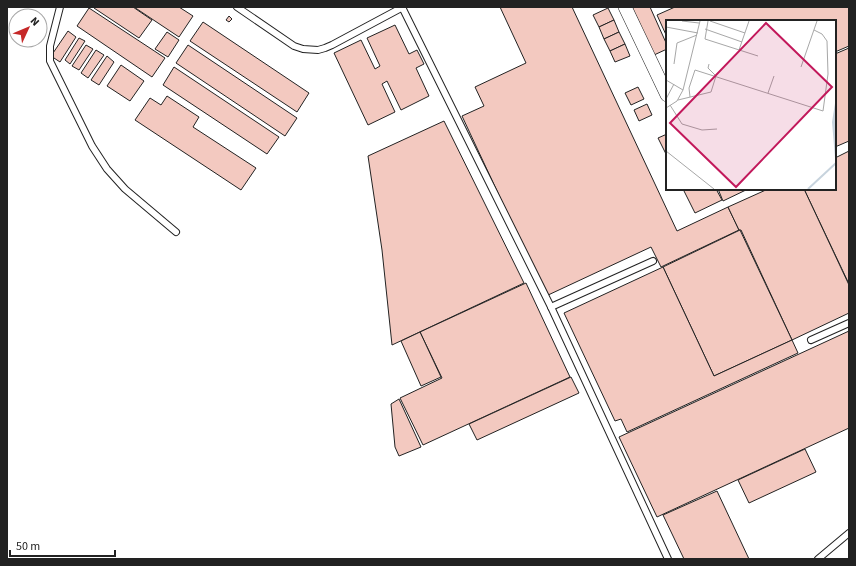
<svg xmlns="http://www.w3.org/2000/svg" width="856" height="566" font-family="'Source Sans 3',sans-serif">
  <rect width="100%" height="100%" fill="#fff"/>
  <g fill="#f3c9c0" stroke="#222">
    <polygon points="95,7 133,7 152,20 139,38 94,8"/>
    <polygon points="134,7 179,7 193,16 179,37"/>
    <polygon points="500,7 572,7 677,231 728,207 739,230 661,267 651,247 546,296 462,116 484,106 475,87 526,63"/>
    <polygon points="632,7 650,7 667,45 667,49 654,55"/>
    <polygon points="675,7 849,7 849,46 835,52 835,21 667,21 667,37 657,15"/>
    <polygon points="89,8 165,58 152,77 77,26"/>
    <polygon points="608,8 614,20 599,27 593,15"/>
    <polygon points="229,16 232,19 229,22 226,20"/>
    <polygon points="614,20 619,32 604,39 599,27"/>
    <polygon points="203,22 309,93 297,112 190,41"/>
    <polygon points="395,25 409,54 417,50 424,64 416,68 429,96 401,110 387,81 382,84 395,112 368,125 334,53 361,40 375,69 380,66 367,38"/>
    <polygon points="68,31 76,37 60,62 51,56"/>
    <polygon points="167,32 179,40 168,57 155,49"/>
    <polygon points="619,32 625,44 610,51 604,39"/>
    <polygon points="79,38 85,41 70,64 65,60"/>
    <polygon points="625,44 630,56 615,62 610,51"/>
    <polygon points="86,45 93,49 79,70 72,66"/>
    <polygon points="188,45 297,118 285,136 176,63"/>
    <polygon points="849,48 849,141 835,147 835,54"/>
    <polygon points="96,50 104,55 88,78 81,73"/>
    <polygon points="107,56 114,62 99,85 91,80"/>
    <polygon points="121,65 144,81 130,101 107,86"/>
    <polygon points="174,67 279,137 267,154 163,85"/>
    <polygon points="638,87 644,99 631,105 625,93"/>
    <polygon points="167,96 199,117 193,127 256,168 241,190 135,120 150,98 161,105"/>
    <polygon points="647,104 652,115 639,121 634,110"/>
    <polygon points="444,121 524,283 392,345 382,250 368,156"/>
    <polygon points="667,134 667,156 658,138"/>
    <polygon points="849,151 849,284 804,189 835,189 835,158"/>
    <polygon points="683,189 716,189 722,200 695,213"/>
    <polygon points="718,189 748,189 723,201"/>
    <polygon points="768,189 804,189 849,285 849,313 792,340 741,230 739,230 728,207"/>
    <polygon points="740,230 792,340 714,376 663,267"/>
    <polygon points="663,267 714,376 792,340 798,353 627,432 621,419 615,421 564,313"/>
    <polygon points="526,283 570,377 423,445 400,398 442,378 420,332"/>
    <polygon points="849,331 849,428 657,517 619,437"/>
    <polygon points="420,332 441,377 421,386 401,341"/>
    <polygon points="571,377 579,393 477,440 469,424"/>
    <polygon points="399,399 421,447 399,456 395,447 391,404"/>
    <polygon points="805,449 816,472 749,503 738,480"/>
    <polygon points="717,491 749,559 684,559 663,515"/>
  </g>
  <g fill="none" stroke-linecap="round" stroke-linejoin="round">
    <defs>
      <g id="lane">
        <polyline points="60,7 50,46 50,61 92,146 107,169 125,189 176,232"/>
        <polyline points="237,7 294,46 303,49 318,50 325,48 332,45 403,7"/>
        <polyline points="402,7 551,307 668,559"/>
        <polyline points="551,307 653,261"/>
        <polyline points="811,340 849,323"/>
        <polyline points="818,559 849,533"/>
      </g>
      <polyline id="street" points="625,7 667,95"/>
    </defs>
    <use href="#lane" stroke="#222" stroke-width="8"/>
    <use href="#street" stroke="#222" stroke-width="14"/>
    <use href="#lane" stroke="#fff" stroke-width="6"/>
    <use href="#street" stroke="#fff" stroke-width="13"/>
  </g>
  <g transform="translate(666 20)">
    <rect width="170" height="170" fill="#fff"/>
    <path d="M170 77V150L166 102Z" fill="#c7d3dd"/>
    <path fill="none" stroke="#c7d3dd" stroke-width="2" d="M142 169 170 143"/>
    <path fill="none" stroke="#a7a7a7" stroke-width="1" d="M16 1 33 3M42 1 39 19 92 36M44 1 79 13M0 7 32 13M39 9 76 22M73 30 83 1M8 44 11 23 31 15M135 47 151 1M0 60 17 70M102 73 108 56M24 77 23 68 29 50 157 91 162 54 161 21 156 14 148 10M0 79 8 64M12 80 45 72 50 56 42 48 43 44M4 85 16 104 36 110 51 109M0 88 11 81 17 70 34 1M0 131 48 169"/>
    <path fill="#c2185b" fill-opacity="0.15" stroke="#c2185b" stroke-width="2" d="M100 3 166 67 70 167 4 103Z"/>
    <rect width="170" height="170" fill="none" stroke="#222" stroke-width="2"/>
  </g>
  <rect width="856" height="566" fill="none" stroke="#222222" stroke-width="16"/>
  <g transform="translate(28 28) rotate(46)"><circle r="19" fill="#ffffff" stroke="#a7a7a7"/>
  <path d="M0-3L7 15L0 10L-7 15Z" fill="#c62828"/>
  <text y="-6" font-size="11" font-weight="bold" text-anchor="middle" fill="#222222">N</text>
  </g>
  <path d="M10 550v6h105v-6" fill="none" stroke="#222222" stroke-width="2"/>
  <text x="16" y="550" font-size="12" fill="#222222" stroke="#ffffff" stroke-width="3" paint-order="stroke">50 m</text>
</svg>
